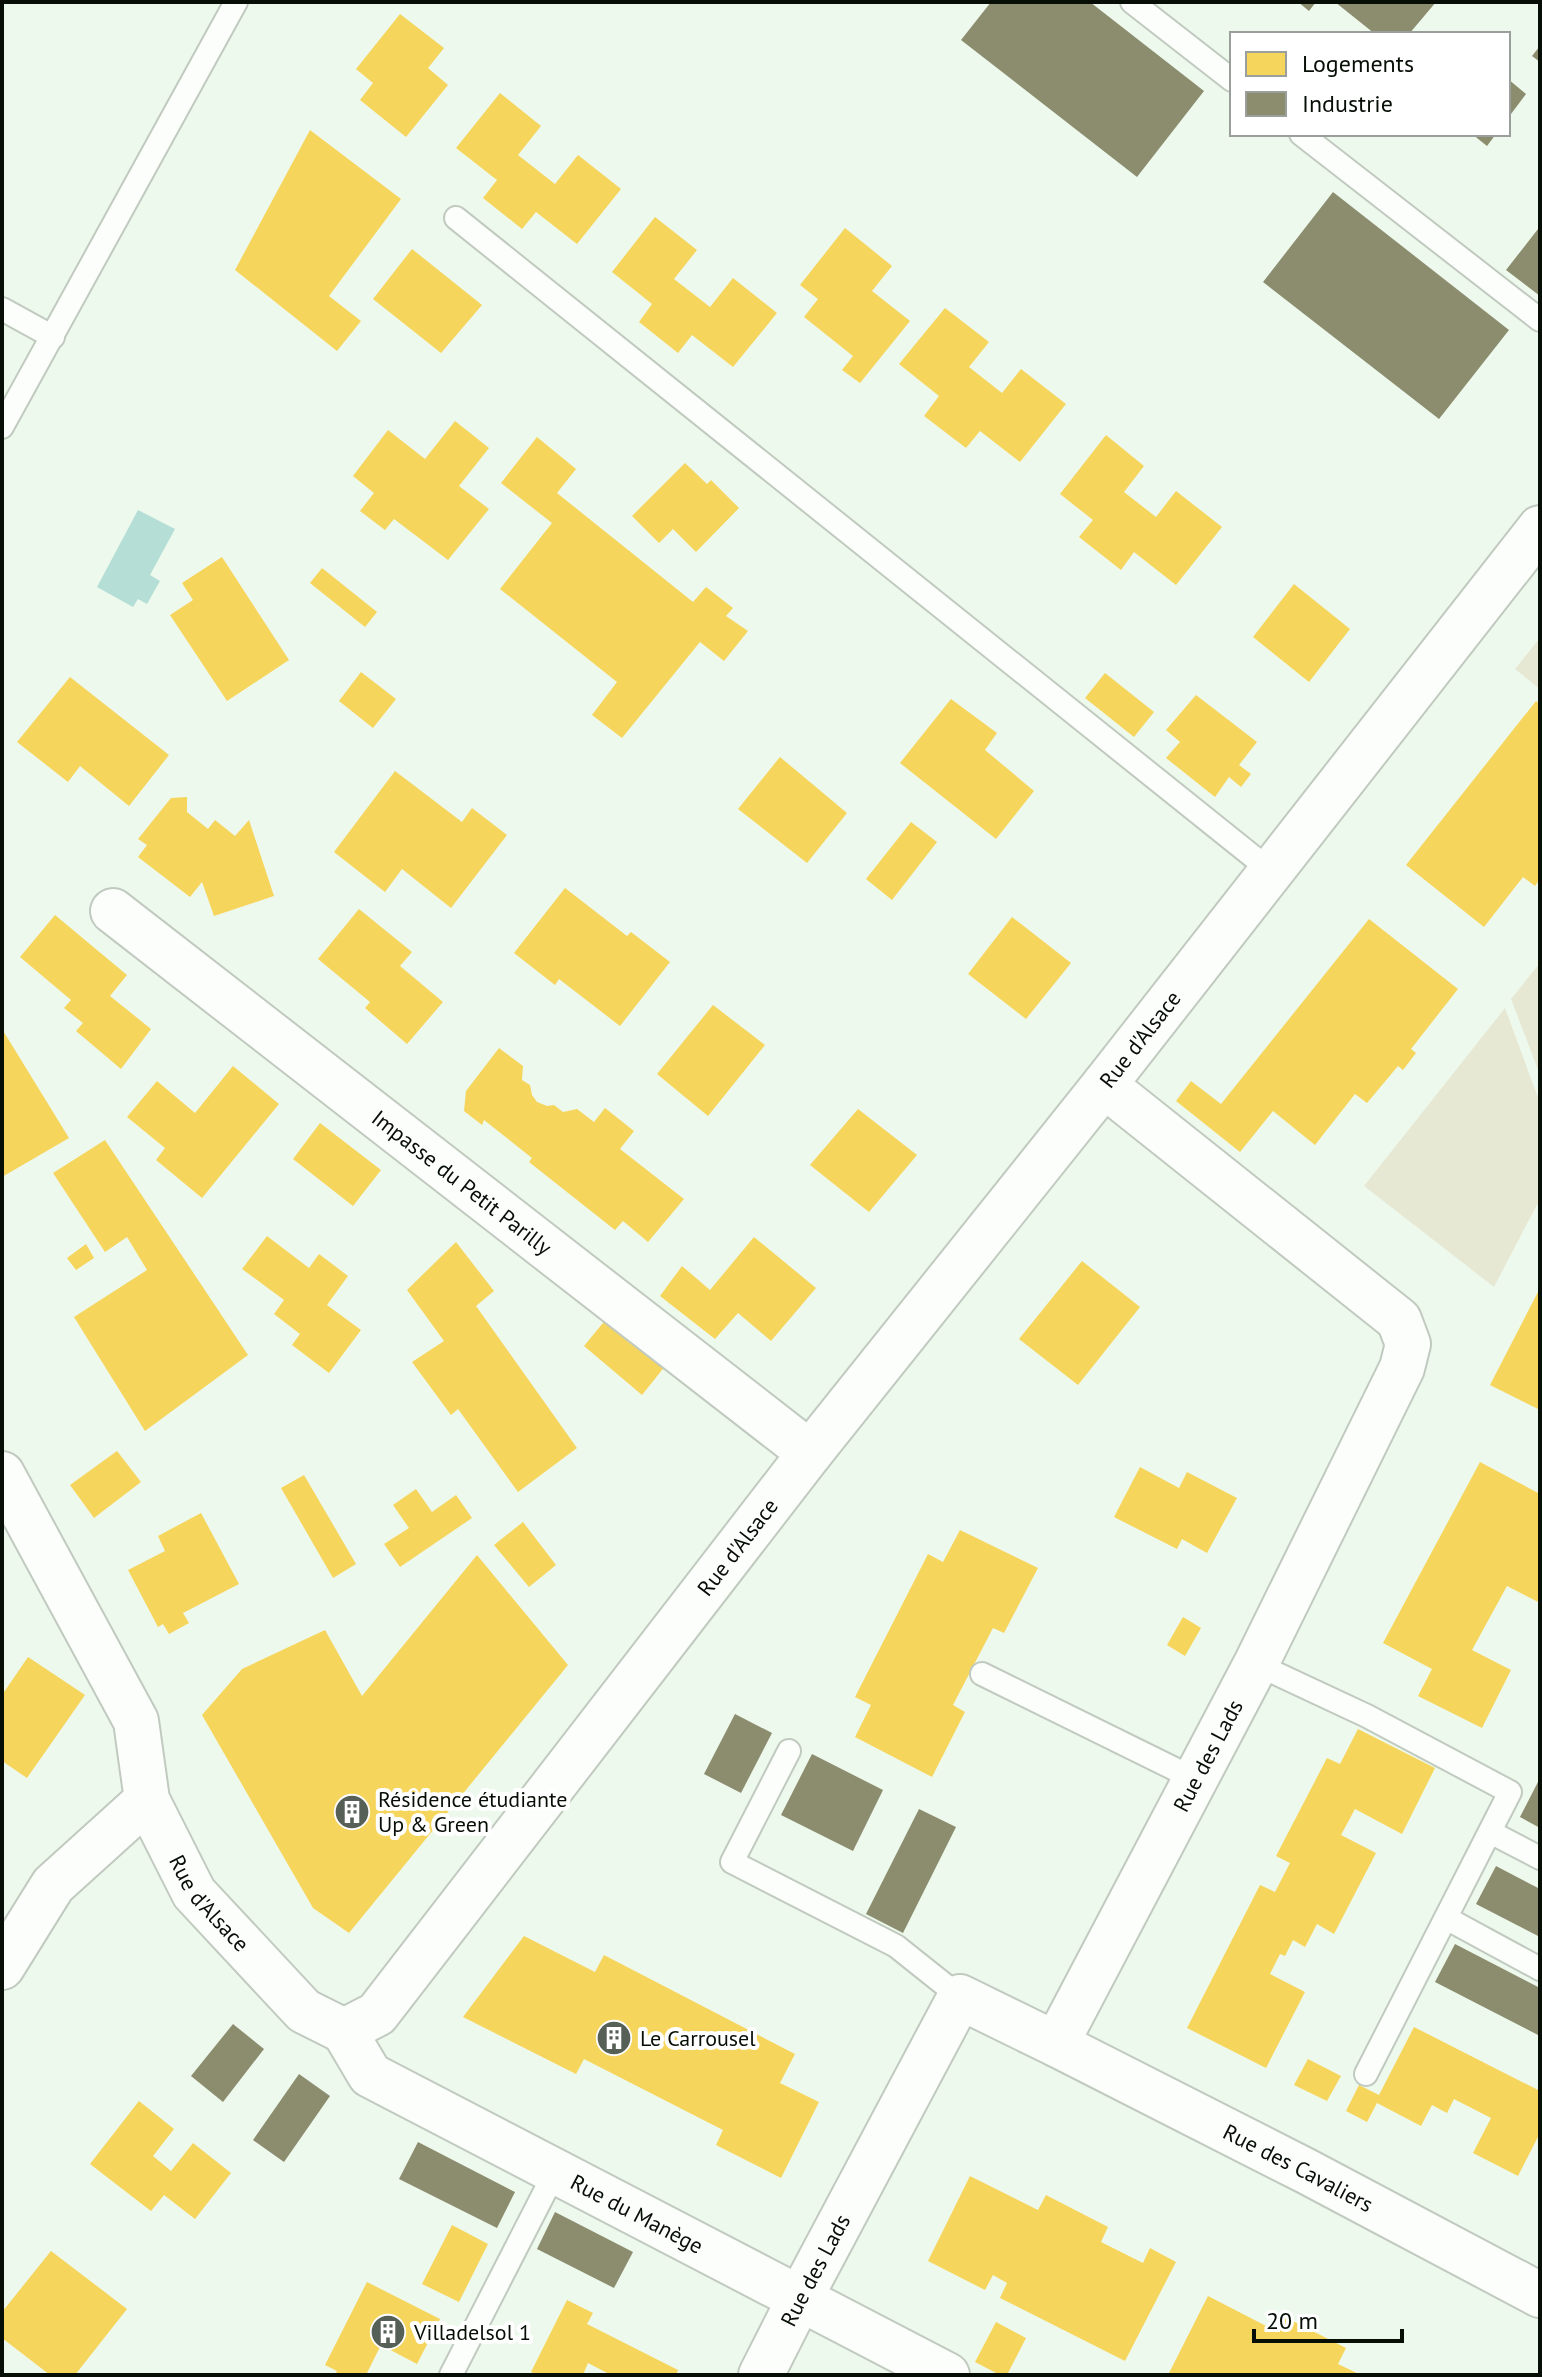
<svg xmlns="http://www.w3.org/2000/svg" width="1542" height="2377" font-family="'PT Sans',sans-serif">
  <rect width="100%" height="100%" fill="#eef9ed"/>
  <g fill="#e6e8d3">
    <polygon points="1540,638 1540,689 1515,669"/>
    <polygon points="1540,963 1540,1075 1511,999"/>
    <polygon points="1505,1008 1540,1103 1540,1199 1494,1287 1364,1186"/>
  </g>
  <polygon fill="#b5ded6" points="138,510 175,529 150,575 160,581 147,604 138,599 133,607 97,587"/>
  <g fill="#f6d55c">
    <polygon points="400,14 444,48 428,68 448,85 406,137 360,100 373,83 356,69"/>
    <polygon points="500,93 541,126 518,155 555,184 578,155 621,189 577,244 536,212 522,229 483,198 497,180 456,148"/>
    <polygon points="310,130 401,199 329,296 361,321 337,351 235,270"/>
    <polygon points="655,217 697,250 674,279 710,307 733,278 777,313 733,367 692,335 678,353 639,322 652,304 612,272"/>
    <polygon points="845,228 892,266 872,291 910,321 860,383 842,370 853,356 804,317 818,299 800,285"/>
    <polygon points="412,249 482,305 441,353 373,299"/>
    <polygon points="945,308 989,342 969,367 1002,393 1021,369 1066,404 1020,462 980,431 966,448 924,416 939,396 899,364"/>
    <polygon points="455,421 489,448 459,486 489,509 448,560 394,519 385,530 360,511 374,493 353,476 388,430 425,459"/>
    <polygon points="1106,435 1144,466 1124,492 1156,517 1176,491 1222,527 1176,585 1134,552 1121,570 1079,537 1093,520 1060,494"/>
    <polygon points="537,437 576,469 557,493 693,602 706,587 733,608 726,616 748,631 724,661 700,642 622,738 592,715 617,682 500,589 552,523 501,483"/>
    <polygon points="685,463 707,484 711,480 739,508 696,552 673,529 659,543 632,516"/>
    <polygon points="222,557 289,660 227,701 170,615 193,600 182,583"/>
    <polygon points="322,568 377,612 365,627 310,583"/>
    <polygon points="1294,584 1350,629 1309,682 1253,637"/>
    <polygon points="361,672 396,699 373,728 339,701"/>
    <polygon points="1105,673 1154,712 1134,737 1085,698"/>
    <polygon points="70,677 169,755 129,806 80,766 68,782 17,742"/>
    <polygon points="1196,695 1257,742 1239,765 1251,774 1241,787 1229,777 1215,797 1166,758 1180,742 1166,730"/>
    <polygon points="951,699 997,733 985,750 1034,791 996,839 900,763"/>
    <polygon points="1536,701 1540,704 1540,879 1535,886 1523,877 1484,927 1406,865"/>
    <polygon points="780,757 847,813 807,863 738,809"/>
    <polygon points="395,771 462,822 472,808 507,835 451,908 402,869 385,892 334,852"/>
    <polygon points="187,797 187,812 208,829 215,820 235,836 249,820 274,896 214,916 202,882 190,897 138,857 147,845 138,839 171,798"/>
    <polygon points="911,822 937,842 892,900 866,879"/>
    <polygon points="565,888 627,936 631,932 670,962 620,1026 559,979 555,985 514,953"/>
    <polygon points="359,909 412,952 400,966 443,1002 407,1044 365,1008 370,1002 318,959"/>
    <polygon points="55,915 127,975 110,996 151,1029 121,1069 76,1031 83,1023 64,1008 71,1000 20,957"/>
    <polygon points="1012,917 1071,963 1026,1019 968,974"/>
    <polygon points="1369,919 1458,989 1411,1049 1416,1053 1403,1070 1398,1066 1367,1103 1355,1094 1315,1145 1273,1111 1240,1152 1176,1101 1191,1081 1221,1104"/>
    <polygon points="713,1005 765,1045 708,1116 657,1074"/>
    <polygon points="2,1029 69,1138 2,1177"/>
    <polygon points="499,1048 523,1066 522,1080 530,1085 532,1095 537,1102 547,1106 554,1105 563,1112 577,1109 594,1122 605,1108 634,1131 620,1149 684,1199 648,1242 623,1221 615,1230 529,1162 532,1158 484,1120 482,1125 464,1111 466,1091"/>
    <polygon points="233,1066 279,1104 202,1198 156,1160 165,1148 127,1117 157,1081 195,1113"/>
    <polygon points="858,1109 917,1155 869,1212 810,1165"/>
    <polygon points="320,1123 381,1170 353,1206 293,1159"/>
    <polygon points="105,1140 248,1355 145,1431 74,1317 147,1270 127,1237 105,1252 53,1173"/>
    <polygon points="267,1236 309,1268 319,1254 348,1276 327,1305 361,1330 329,1373 292,1345 300,1334 274,1314 284,1300 242,1269"/>
    <polygon points="754,1237 816,1288 771,1341 738,1313 715,1339 660,1296 682,1266 710,1290"/>
    <polygon points="456,1242 494,1291 476,1306 577,1448 518,1492 458,1409 451,1415 412,1362 444,1341 407,1290"/>
    <polygon points="86,1244 94,1258 76,1270 67,1258"/>
    <polygon points="1082,1261 1140,1307 1078,1385 1019,1339"/>
    <polygon points="1540,1288 1540,1410 1490,1385"/>
    <polygon points="607,1318 666,1365 642,1395 584,1346"/>
    <polygon points="117,1451 141,1482 94,1518 70,1485"/>
    <polygon points="1480,1462 1540,1494 1540,1603 1507,1586 1472,1650 1511,1670 1482,1728 1418,1696 1432,1669 1383,1643"/>
    <polygon points="1140,1467 1179,1488 1187,1472 1237,1498 1207,1553 1182,1539 1177,1549 1114,1517"/>
    <polygon points="304,1475 356,1564 333,1578 281,1488"/>
    <polygon points="416,1489 432,1512 456,1495 472,1518 400,1567 384,1544 409,1528 393,1505"/>
    <polygon points="201,1513 239,1584 183,1613 189,1623 169,1634 163,1624 158,1627 128,1570 165,1551 158,1536"/>
    <polygon points="523,1522 556,1565 529,1587 494,1545"/>
    <polygon points="960,1530 1038,1568 1004,1633 993,1628 953,1705 965,1712 932,1777 855,1737 871,1705 855,1697 928,1554 943,1562"/>
    <polygon points="477,1555 568,1665 349,1933 313,1908 202,1715 242,1669 325,1630 362,1696"/>
    <polygon points="1183,1617 1201,1628 1185,1656 1167,1645"/>
    <polygon points="28,1657 85,1695 27,1778 2,1761 2,1695"/>
    <polygon points="1358,1729 1435,1768 1402,1834 1355,1809 1341,1835 1376,1853 1334,1934 1317,1924 1305,1947 1293,1940 1285,1956 1280,1954 1270,1974 1305,1992 1266,2068 1187,2028 1260,1885 1275,1892 1290,1863 1276,1856 1327,1758 1340,1764"/>
    <polygon points="524,1936 595,1972 604,1955 795,2054 780,2083 819,2102 781,2178 716,2145 723,2130 584,2059 576,2074 463,2017"/>
    <polygon points="1414,2027 1540,2091 1540,2133 1518,2176 1473,2153 1491,2118 1454,2099 1447,2113 1432,2105 1421,2126 1377,2103 1367,2122 1346,2111 1359,2085 1379,2095"/>
    <polygon points="1308,2059 1341,2076 1327,2101 1294,2085"/>
    <polygon points="139,2101 174,2129 153,2156 171,2171 193,2143 231,2173 195,2219 164,2195 151,2211 90,2164"/>
    <polygon points="970,2176 1038,2210 1046,2195 1108,2227 1101,2242 1143,2263 1150,2248 1176,2262 1125,2361 1000,2298 1007,2283 993,2275 985,2290 928,2261"/>
    <polygon points="452,2225 488,2244 459,2302 422,2284"/>
    <polygon points="51,2251 127,2309 75,2375 50,2375 2,2338 2,2312"/>
    <polygon points="367,2282 440,2319 417,2364 381,2345 366,2375 335,2375 337,2371 325,2365"/>
    <polygon points="1208,2296 1276,2331 1283,2316 1346,2348 1338,2364 1361,2375 1168,2375"/>
    <polygon points="567,2300 593,2313 587,2324 678,2370 676,2375 611,2375 588,2363 583,2375 538,2375 531,2372"/>
    <polygon points="996,2322 1026,2338 1007,2375 1000,2375 975,2362"/>
  </g>
  <g fill="#8c8c6e">
    <polygon points="991,2 1090,2 1204,91 1137,177 961,40"/>
    <polygon points="1298,2 1316,2 1309,11"/>
    <polygon points="1335,2 1436,2 1409,34 1375,34"/>
    <polygon points="1540,46 1540,62 1532,56"/>
    <polygon points="1508,79 1526,94 1508,118"/>
    <polygon points="1472,134 1496,134 1487,146"/>
    <polygon points="1333,192 1509,330 1439,419 1263,282"/>
    <polygon points="1538,229 1540,230 1540,296 1506,270"/>
    <polygon points="735,1714 772,1733 741,1793 704,1774"/>
    <polygon points="812,1754 883,1790 853,1851 781,1815"/>
    <polygon points="1540,1778 1540,1828 1520,1817"/>
    <polygon points="919,1809 956,1827 903,1933 866,1914"/>
    <polygon points="1496,1866 1540,1889 1540,1937 1476,1904"/>
    <polygon points="1455,1944 1540,1988 1540,2036 1435,1982"/>
    <polygon points="233,2024 264,2049 223,2102 191,2076"/>
    <polygon points="299,2074 330,2096 284,2162 253,2140"/>
    <polygon points="418,2142 515,2192 497,2228 399,2179"/>
    <polygon points="555,2212 633,2252 614,2288 537,2249"/>
  </g>
  <g fill="none" stroke-linecap="round" stroke-linejoin="round">
    <defs>
      <g id="lane">
        <polyline points="1132,2 1232,80"/>
        <polyline points="1301,134 1540,320"/>
        <polyline points="456,218 1271,871"/>
        <polyline points="2,309 53,337"/>
        <polyline points="2,427 236,2"/>
        <polyline points="1256,1664 1367,1716 1510,1792 1366,2074"/>
        <polyline points="982,1674 1195,1779"/>
        <polyline points="789,1751 732,1862 896,1946 960,1997"/>
        <polyline points="1490,1832 1540,1858"/>
        <polyline points="1446,1918 1540,1969"/>
        <polyline points="451,2375 555,2172"/>
      </g>
      <g id="street">
        <path id="s1" d="M113 911 810 1453"/>
        <path id="s2" d="M2 1474 136 1721 147 1800 194 1893 304 2011 344 2031 377 2014 810 1453 1104 1085 1540 528"/>
        <polyline points="2,1967 53,1885 147,1800"/>
        <path id="s3" d="M344 2031 370 2075 947 2375"/>
        <path id="s4" d="M1056 2044 1306 2171 1540 2295"/>
        <path id="s5" d="M761 2375 800 2298 960 1997 1056 2044 1256 1664 1402 1368 1408 1344 1399 1320 1104 1085"/>
      </g>
    </defs>
    <use href="#lane" stroke="#c1cabf" stroke-width="26"/>
    <use href="#street" stroke="#c1cabf" stroke-width="48"/>
    <use href="#lane" stroke="#fcfefc" stroke-width="22"/>
    <use href="#street" stroke="#fcfefc" stroke-width="44"/>
  </g>
  <defs>
    <symbol id="building-disc" viewBox="-11 -11 22 22"><circle r="9.5" fill="#576056" stroke="#fff"/><path d="M-4-6H4V6H1V3H-1V6H-4ZM-2.5-4.3h1.7v1.8h-1.7ZM.8-4.3h1.7v1.8H.8ZM-2.5-1h1.7V.8h-1.7ZM.8-1h1.7V.8H.8Z" fill="#fff"/></symbol>
  </defs>
  <g fill-rule="evenodd">
    <use href="#building-disc" x="332" y="1792" width="40" height="40"/>
    <use href="#building-disc" x="594" y="2018" width="40" height="40"/>
    <use href="#building-disc" x="368" y="2312" width="40" height="40"/>
  </g>
  <g text-anchor="middle" dominant-baseline="central" stroke-width="8" stroke-linejoin="round" paint-order="stroke">
    <g font-size="22" fill="#060e05" stroke="#fff">
      <text stroke="none"><textPath href="#s2" startOffset="1946">Rue d'Alsace</textPath></text>
      <text stroke="none"><textPath href="#s1" startOffset="442">Impasse du Petit Parilly</textPath></text>
      <text stroke="none"><textPath href="#s2" startOffset="1298">Rue d'Alsace</textPath></text>
      <text stroke="none"><textPath href="#s5" startOffset="860">Rue des Lads</textPath></text>
      <text stroke="none"><textPath href="#s2" startOffset="482">Rue d'Alsace</textPath></text>
      <text stroke="none"><textPath href="#s4" startOffset="272">Rue des Cavaliers</textPath></text>
      <text stroke="none"><textPath href="#s3" startOffset="352">Rue du Manège</textPath></text>
      <text stroke="none"><textPath href="#s5" startOffset="118">Rue des Lads</textPath></text>
    </g>
    <g font-size="22" fill="#060e05" stroke="#fff" text-anchor="start">
      <text x="378" y="1799">Résidence étudiante<tspan x="378" dy="25">Up &amp; Green</tspan></text>
      <text x="640" y="2038">Le Carrousel</text>
      <text x="414" y="2332">Villadelsol 1</text>
    </g>
  </g>
  <rect width="1542" height="2377" fill="none" stroke="#060e05" stroke-width="8"/>
  <rect x="1230" y="32" width="280" height="104" fill="#ffffff" stroke="#9b9f9b" stroke-width="2"/>
  <rect x="1246" y="52" width="40" height="24" fill="#f6d55c" stroke="#9b9f9b" stroke-width="2"/>
  <text x="1302" y="72" font-size="24" fill="#060e05">Logements</text>
  <rect x="1246" y="92" width="40" height="24" fill="#8c8c6e" stroke="#9b9f9b" stroke-width="2"/>
  <text x="1302" y="112" font-size="24" fill="#060e05">Industrie</text>
  <path d="M1254 2329v12h148v-12" fill="none" stroke="#060e05" stroke-width="4"/>
  <text x="1266" y="2329" font-size="24" fill="#060e05" stroke="#ffffff" stroke-width="6" paint-order="stroke">20 m</text>
</svg>
